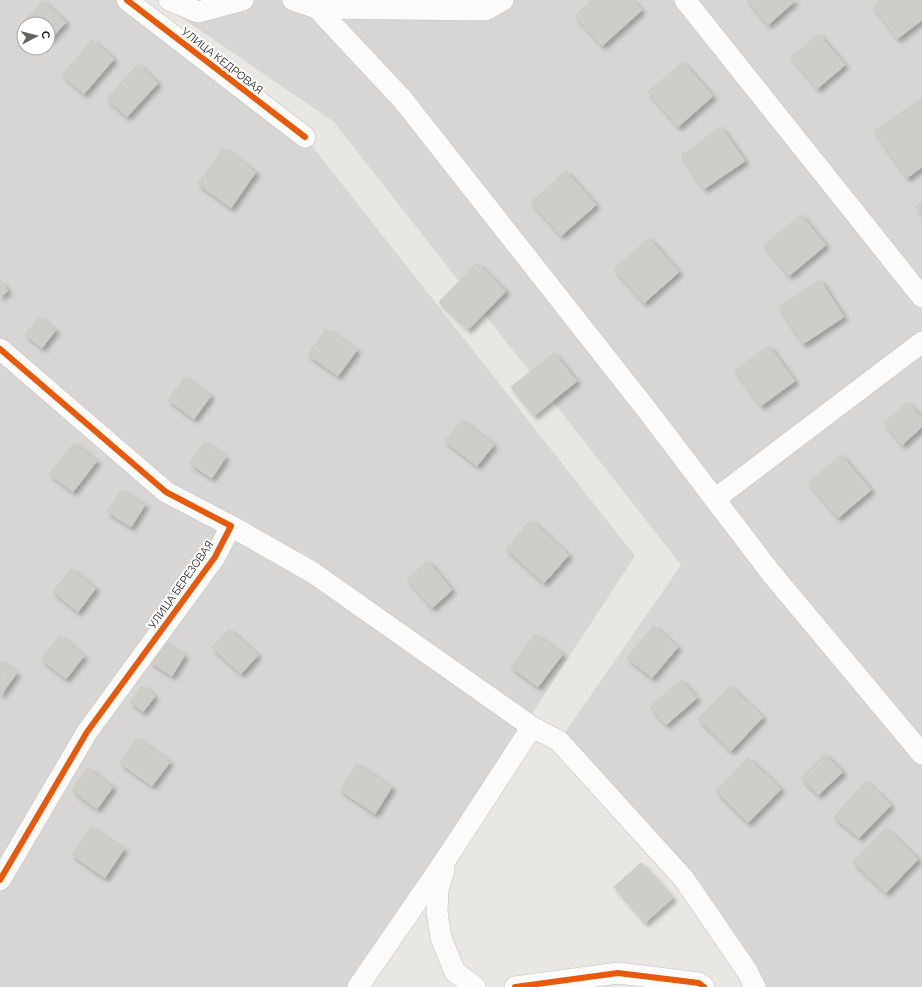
<svg xmlns="http://www.w3.org/2000/svg" width="922" height="987" font-family="Raleway,sans-serif">
  <defs>
    <filter id="shadow"><feDropShadow dx="3.5" dy="3.5" stdDeviation="2" flood-color="#0004"/></filter>
  </defs>
  <rect width="100%" height="100%" fill="#e9e7e3"/>
  <g fill="#d8d6d4" fill-rule="evenodd">
    <path d="M0 0H127L305 137 635 556 353 987H0ZM24 24H48V48H24Z"/>
    <polygon points="156,0 922,0 922,987 755,987 747,970 559,741 681,565 334,122"/>
  </g>
  <g fill="#cfcdca" stroke="#ccc9c4" filter="url(#shadow)">
    <polygon points="592,0 632,0 642,10 602,46 575,16"/>
    <polygon points="747,0 794,0 795,1 768,25"/>
    <polygon points="881,0 922,0 922,20 897,39 873,6"/>
    <polygon points="43,1 66,22 48,42 48,24 24,24 24,33 19,28"/>
    <polygon points="819,34 845,65 817,89 791,57"/>
    <polygon points="92,40 114,59 84,94 62,75"/>
    <polygon points="683,62 713,96 678,127 648,92"/>
    <polygon points="138,64 158,83 127,117 107,99"/>
    <polygon points="922,98 922,167 907,178 874,131"/>
    <polygon points="721,127 745,161 704,189 681,156"/>
    <polygon points="223,148 256,172 231,208 198,184"/>
    <polygon points="566,171 596,205 561,236 531,202"/>
    <polygon points="922,202 922,214 916,207"/>
    <polygon points="801,215 826,245 789,276 764,245"/>
    <polygon points="649,238 679,272 644,303 614,269"/>
    <polygon points="477,263 506,291 468,330 439,302"/>
    <polygon points="0,280 8,291 0,297"/>
    <polygon points="820,280 844,317 803,344 779,307"/>
    <polygon points="39,317 56,330 42,348 25,335"/>
    <polygon points="326,329 357,350 338,376 308,355"/>
    <polygon points="769,346 795,381 761,406 735,370"/>
    <polygon points="554,353 577,381 534,416 511,387"/>
    <polygon points="185,377 211,396 194,419 168,400"/>
    <polygon points="908,402 922,418 922,427 902,445 884,423"/>
    <polygon points="462,420 494,445 477,466 445,441"/>
    <polygon points="204,442 226,457 212,478 190,464"/>
    <polygon points="74,443 97,461 73,492 49,474"/>
    <polygon points="841,455 871,490 838,518 808,483"/>
    <polygon points="122,490 145,505 131,527 107,512"/>
    <polygon points="531,520 569,555 544,583 506,549"/>
    <polygon points="428,561 452,590 432,608 407,579"/>
    <polygon points="71,569 96,588 78,612 53,592"/>
    <polygon points="654,626 678,647 652,678 627,658"/>
    <polygon points="229,629 258,655 241,674 212,648"/>
    <polygon points="535,634 563,654 538,687 511,667"/>
    <polygon points="60,636 84,656 66,679 41,659"/>
    <polygon points="163,641 185,655 172,676 150,662"/>
    <polygon points="0,661 17,673 0,696"/>
    <polygon points="681,680 697,698 666,725 650,707"/>
    <polygon points="143,686 155,696 143,712 130,702"/>
    <polygon points="730,686 763,717 731,751 698,719"/>
    <polygon points="137,738 170,762 152,786 120,763"/>
    <polygon points="825,754 843,772 818,795 801,778"/>
    <polygon points="748,758 781,789 748,823 716,791"/>
    <polygon points="357,764 392,787 375,814 340,790"/>
    <polygon points="88,768 113,787 97,809 72,790"/>
    <polygon points="866,781 891,805 859,838 834,817"/>
    <polygon points="91,827 124,849 105,878 72,855"/>
    <polygon points="886,828 918,859 886,893 853,862"/>
    <polygon points="641,863 673,898 645,923 614,887"/>
  </g>
  <g fill="none" stroke-linecap="round" stroke-linejoin="round">
    <defs>
      <g id="minor">
        <polyline points="127,0 305,137"/>
        <polyline points="169,0 198,12 243,0"/>
        <polyline points="293,0 317,8 403,100 647,410 771,573 922,754"/>
        <polyline points="685,0 922,297"/>
        <polyline points="317,8 485,10 503,0"/>
        <polyline points="0,349 166,492 231,526 215,557 87,732 0,880"/>
        <polyline points="715,499 922,342"/>
        <polyline points="231,526 312,572 532,727 559,741 684,879 747,971 755,987"/>
        <polyline points="444,870 438,890 437,912 441,938 455,972 475,987"/>
        <polyline points="358,987 448,856 532,727"/>
        <polyline points="515,987 618,973 699,983 704,987"/>
      </g>
    </defs>
    <use href="#minor" stroke="#c1c0bf" stroke-width="22"/>
    <use href="#minor" stroke="#fcfbfb" stroke-width="21"/>
    <defs>
      <g id="cycleway">
        <polyline points="127,0 305,137"/>
        <polyline points="0,349 166,492 231,526 215,557 87,732 0,880"/>
        <polyline points="515,987 618,973 699,983 704,987"/>
      </g>
    </defs>
    <use href="#cycleway" stroke="#fff" stroke-width="8"/>
    <use href="#cycleway" stroke="#e8590c" stroke-width="6"/>
  </g>
  <g text-anchor="middle" dominant-baseline="central" stroke-width="4" stroke-linejoin="round" paint-order="stroke">
    <g font-size="11" fill="#1a1a1a" stroke="#fff">
      <text transform="translate(222 61) rotate(38)">УЛИЦА КЕДРОВАЯ</text>
      <text transform="translate(181 585) rotate(-55)">УЛИЦА БЕРЕЗОВАЯ</text>
    </g>
  </g>
  <g transform="translate(36 36) rotate(83)"><circle r="19" fill="#ffffff" stroke="#a3a3a3"/>
  <path d="M0-3L7 15L0 10L-7 15Z" fill="#626260"/>
  <text y="-6" font-size="11" font-weight="bold" text-anchor="middle" fill="#1a1a1a">С</text>
  </g>
</svg>
